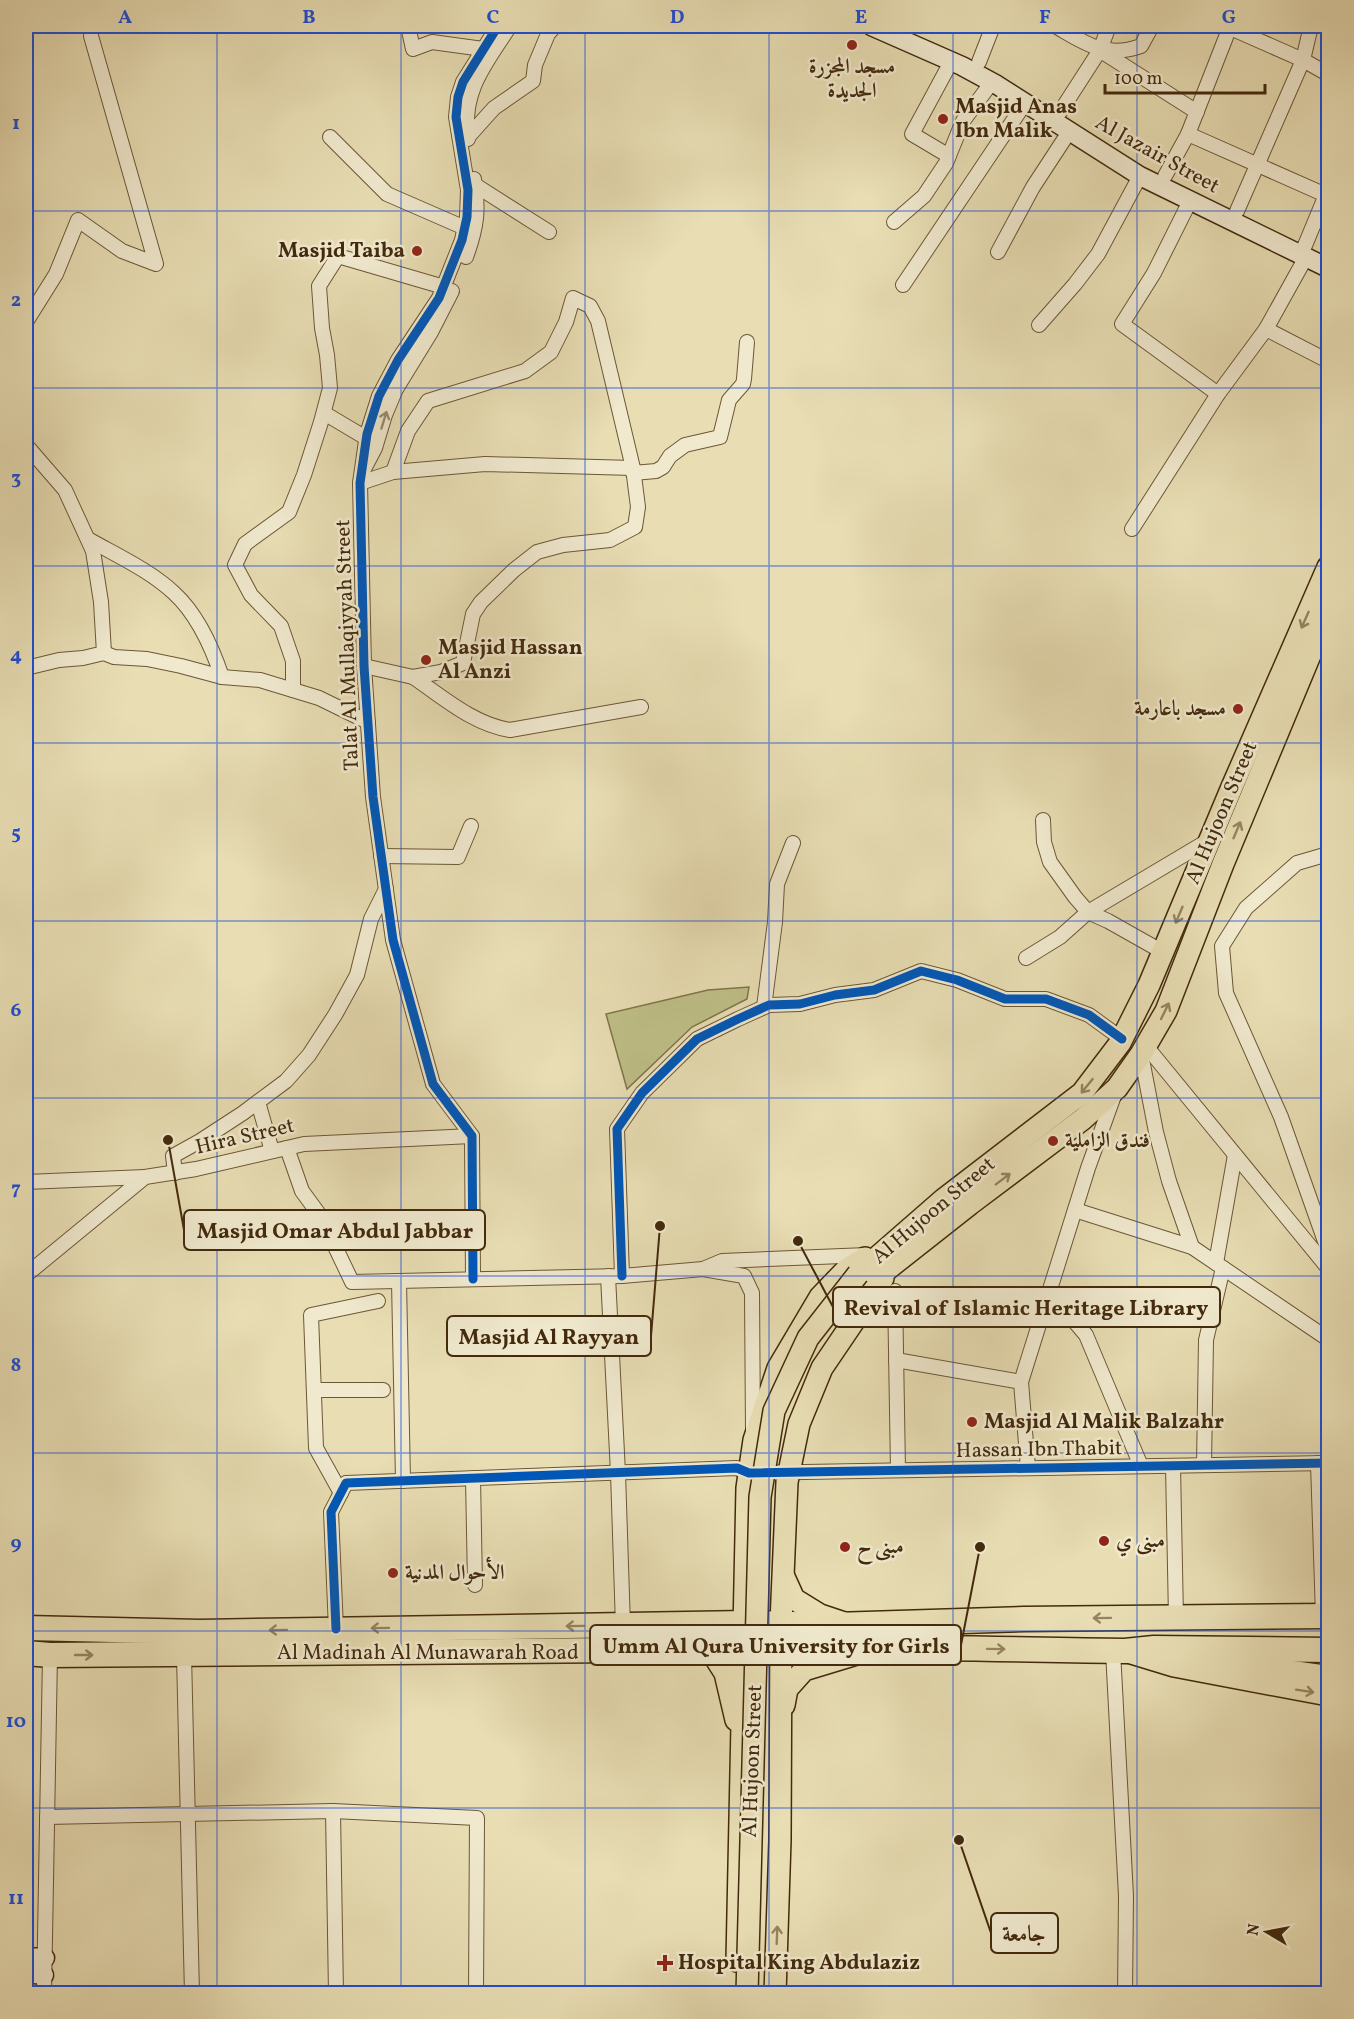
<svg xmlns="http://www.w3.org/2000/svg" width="1354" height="2019" font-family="Vollkorn,Amiri,serif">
  <rect width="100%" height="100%" fill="#e8ddb3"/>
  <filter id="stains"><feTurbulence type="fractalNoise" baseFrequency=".00333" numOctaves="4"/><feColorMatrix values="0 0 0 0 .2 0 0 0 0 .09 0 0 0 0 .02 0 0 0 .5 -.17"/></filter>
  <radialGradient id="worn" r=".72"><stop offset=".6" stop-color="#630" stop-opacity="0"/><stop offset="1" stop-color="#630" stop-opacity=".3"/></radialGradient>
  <polygon fill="#bebf87" stroke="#80744a" stroke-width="1.5" points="749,987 747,999 692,1027 627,1089 606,1014 708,990"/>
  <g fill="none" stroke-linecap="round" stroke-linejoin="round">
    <defs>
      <g id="street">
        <polyline points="408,26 413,49 432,42 483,49"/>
        <path d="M1055 26C1085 43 1105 59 1141 46L1152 26"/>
        <polyline points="1226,26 1303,60 1326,73"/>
        <polyline points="1101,51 1197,112"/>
        <polyline points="979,62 993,26"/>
        <polyline points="1060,112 1100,50 1109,26"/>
        <polyline points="1188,134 1328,196"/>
        <polyline points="330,137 387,194 465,228"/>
        <polyline points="468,137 494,108 533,81 535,65 548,34 555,26"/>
        <path d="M468 139C461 91 486 63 510 26"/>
        <polyline points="949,156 912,134 952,60"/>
        <polyline points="1165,176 1188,134 1226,37 1229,26"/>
        <polyline points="475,185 549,232"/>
        <polyline points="1190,201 1154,273 1122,324 1218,394"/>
        <polyline points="1237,211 1303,60 1311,26"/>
        <polyline points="894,222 924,196 946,163 963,121 992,82"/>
        <polyline points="998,252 1033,187 1069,132"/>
        <polyline points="1301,255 1328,190"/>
        <path d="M466 257C477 227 479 210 474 179"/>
        <polyline points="903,285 1025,103"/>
        <polyline points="26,322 56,274 78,220 122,251 156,264 91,36"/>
        <polyline points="1039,325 1075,284 1098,254 1140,176"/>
        <polyline points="1266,329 1328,361"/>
        <polyline points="324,413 366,438"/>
        <polyline points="26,445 65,490 93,551 101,602 104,653"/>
        <polyline points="364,469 375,448 385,415 396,389 431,332 452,291"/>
        <polyline points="393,472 485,464 633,468"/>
        <polyline points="633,473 656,471 663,467 670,456 685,445 720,437 729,400 743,384 744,379 747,342"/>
        <polyline points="360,483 393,472 408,431 428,401 525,371 551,352 566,322 573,298 590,306 598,321 633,468 638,507 635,527 610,540 563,545 537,552 514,570 481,602 473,614 463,663 441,672 413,677 364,666"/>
        <polyline points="1132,529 1218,394 1266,329 1306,257"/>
        <path d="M88 539C116 555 151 571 174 593 198 615 212 647 222 677"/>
        <polyline points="26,668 59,660 83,658 104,653 114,657 147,659 181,666 222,677 260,680 319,698 368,722"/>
        <path d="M413 677C444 698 473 724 510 730L641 707"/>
        <polyline points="293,690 293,661 281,626 251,595 235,565 245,544 289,512 304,475 321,422 330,388 327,355 322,328 319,286 338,256 444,287"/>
        <polyline points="1043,820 1044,842 1050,862 1075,897 1088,912 1108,921 1163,952"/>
        <polyline points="1328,854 1297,863 1246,908 1222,946 1226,993 1281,1117 1328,1250"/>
        <polyline points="381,856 458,857 471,826"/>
        <polyline points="1026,958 1060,937 1088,912 1209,840"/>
        <polyline points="764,1007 775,922 777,884 793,843"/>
        <polyline points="1146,1046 1328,1268"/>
        <polyline points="1141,1054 1156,1132 1169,1181 1192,1247"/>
        <polyline points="258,1102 272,1151"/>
        <polyline points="287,1148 302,1191 321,1217 352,1282 622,1276 703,1269 744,1276 752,1293 753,1432"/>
        <polyline points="175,1173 173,1156 200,1141 243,1113 286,1081 309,1055 335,1015 357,975 371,919 386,889"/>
        <polyline points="26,1182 145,1177"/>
        <polyline points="1075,1210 1192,1247 1328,1339"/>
        <polyline points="1216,1263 1235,1155"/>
        <polyline points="703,1269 722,1261 867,1255"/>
        <polyline points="26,1275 145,1177 196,1169 304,1144 472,1136"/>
        <polyline points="608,1276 618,1473 623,1626"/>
        <polyline points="622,1276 617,1129 642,1093 697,1039 738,1019 769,1005 800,1004 835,995 874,990 921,971 957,980 1005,999 1046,999 1089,1015 1122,1039"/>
        <polyline points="473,1279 472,1136 433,1084 393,940 373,797 364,666 360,483 367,434 379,396 398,360 439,298 462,240 467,217 468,190 456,117 458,97 463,82 498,26"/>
        <polyline points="399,1281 403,1481"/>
        <polyline points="895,1291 898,1470"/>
        <polyline points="1049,1291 1086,1335 1141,1466"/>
        <polyline points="896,1360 1021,1382 1028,1468"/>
        <polyline points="1021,1382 1088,1168 1115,1093"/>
        <polyline points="314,1390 383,1390"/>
        <polyline points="1318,1463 1323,1616"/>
        <polyline points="1204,1465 1206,1340 1223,1268"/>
        <polyline points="1173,1466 1176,1618"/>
        <polyline points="473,1478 475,1585"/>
        <polyline points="341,1493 316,1448 311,1315 378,1301"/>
        <polyline points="336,1629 331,1512 346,1483 737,1468 749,1473 1328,1463"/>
        <polyline points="1113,1651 1126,1896 1125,1994"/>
        <polyline points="184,1655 192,1994"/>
        <polyline points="333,1811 336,1994"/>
        <polyline points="47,1817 333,1811 477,1818 476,1994"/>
        <polyline points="44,1994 50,1655"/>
      </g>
      <g id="secondary">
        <polyline points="871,26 962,66 997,85 1140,176 1328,268"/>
        <polyline points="26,1957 45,1958"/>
        <polyline points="26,1973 44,1975"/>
      </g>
      <g id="primary">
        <polyline points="858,1274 944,1199 1082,1093 1120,1043 1149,985 1232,787 1328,567"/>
        <polyline points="866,1286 970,1204 1083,1119 1117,1088 1141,1054 1166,1011 1223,864 1328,612"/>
        <polyline points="784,1577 794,1599 820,1615 844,1623"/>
        <polyline points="711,1651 725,1673 736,1720"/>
        <polyline points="1128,1652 1174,1666 1328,1695"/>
        <polyline points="784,1705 787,1689 804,1670 860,1653"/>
        <polyline points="737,1961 747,1488 754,1440 778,1368 820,1297 846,1270 865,1258"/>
        <polyline points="775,1994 780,1840 781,1623 787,1482 799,1424 822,1368 883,1278"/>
      </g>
      <g id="highway">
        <polyline points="26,1628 200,1632 746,1623 834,1625 1024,1619 1328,1616"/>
        <path d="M26 1653 50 1655C313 1655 576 1652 839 1648 934 1647 1030 1650 1125 1651L1154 1648 1328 1650"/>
        <polyline points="1205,1661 1328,1678"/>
      </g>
    </defs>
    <use href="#street" stroke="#6c5736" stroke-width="16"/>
    <use href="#secondary" stroke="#432a0d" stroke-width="21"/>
    <use href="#primary" stroke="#432a0d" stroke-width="24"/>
    <use href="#highway" stroke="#432a0d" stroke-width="27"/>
    <use href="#street" stroke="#f0e9ce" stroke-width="14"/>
    <use href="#secondary" stroke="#f0e9ce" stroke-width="18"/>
    <use href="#primary" stroke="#e8ddb3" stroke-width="21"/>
    <use href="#highway" stroke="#e8ddb3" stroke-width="24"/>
    <defs>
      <polyline id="primary-bridge" points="747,1994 760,1497 774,1411 808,1338 858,1274"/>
    </defs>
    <use href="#primary-bridge" stroke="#432a0d" stroke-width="24" stroke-linecap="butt"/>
    <use href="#primary-bridge" stroke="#e8ddb3" stroke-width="21"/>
    <defs>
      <g id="cycleway">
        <polyline points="622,1276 617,1129 642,1093 697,1039 738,1019 769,1005 800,1004 835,995 874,990 921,971 957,980 1005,999 1046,999 1089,1015 1122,1039"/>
        <polyline points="473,1279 472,1136 433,1084 393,940 373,797 364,666 360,483 367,434 379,396 398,360 439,298 462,240 467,217 468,190 456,117 458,97 463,82 498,26"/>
        <polyline points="336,1629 331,1512 346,1483 737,1468 749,1473 1328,1463"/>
      </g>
    </defs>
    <use href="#cycleway" stroke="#f0e9ce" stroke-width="13"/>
    <use href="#cycleway" stroke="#0057b8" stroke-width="9"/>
  </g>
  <defs><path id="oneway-shaft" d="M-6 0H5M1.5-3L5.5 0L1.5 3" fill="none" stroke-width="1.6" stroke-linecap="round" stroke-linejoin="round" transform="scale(1.5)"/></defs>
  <use stroke="#9a8a6e" href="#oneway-shaft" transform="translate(384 420) rotate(-73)"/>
  <g stroke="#968460">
    <use href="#oneway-shaft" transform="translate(1305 620) rotate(114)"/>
    <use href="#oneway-shaft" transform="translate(1237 830) rotate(-67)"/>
    <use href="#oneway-shaft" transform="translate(1179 915) rotate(113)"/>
    <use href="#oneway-shaft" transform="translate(1165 1011) rotate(-64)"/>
    <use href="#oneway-shaft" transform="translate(1087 1086) rotate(129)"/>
    <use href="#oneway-shaft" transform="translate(1003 1179) rotate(-37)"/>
    <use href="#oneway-shaft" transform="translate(1102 1618) rotate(179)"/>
    <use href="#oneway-shaft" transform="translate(575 1626) rotate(179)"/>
    <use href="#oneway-shaft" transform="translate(380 1628) rotate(179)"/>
    <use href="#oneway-shaft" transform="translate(278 1630) rotate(179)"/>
    <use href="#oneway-shaft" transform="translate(996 1649) rotate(1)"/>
    <use href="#oneway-shaft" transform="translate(84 1655)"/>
    <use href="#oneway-shaft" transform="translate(1305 1691) rotate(9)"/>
    <use href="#oneway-shaft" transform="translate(777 1935) rotate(-88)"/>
  </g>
  <path fill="none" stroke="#1d4ed8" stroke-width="1.5" stroke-opacity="0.55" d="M217 26V1994M401 26V1994M585 26V1994M769 26V1994M953 26V1994M1137 26V1994M26 211H1328M26 388H1328M26 566H1328M26 743H1328M26 921H1328M26 1098H1328M26 1276H1328M26 1453H1328M26 1631H1328M26 1808H1328"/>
  <g fill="#8f2418" stroke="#f0e9ce" stroke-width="2">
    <circle cx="852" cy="45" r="6"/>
    <circle cx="943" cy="119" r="6"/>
    <circle cx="417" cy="251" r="6"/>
    <circle cx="426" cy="660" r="6"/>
    <circle cx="1238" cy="709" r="6"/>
    <circle cx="1053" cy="1141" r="6"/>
    <circle cx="972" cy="1422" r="6"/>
    <circle cx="1104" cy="1541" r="6"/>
    <circle cx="845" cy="1547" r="6"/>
    <circle cx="393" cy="1573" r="6"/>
    <path d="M662 1954h6v6h6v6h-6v6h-6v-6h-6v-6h6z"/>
  </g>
  <g text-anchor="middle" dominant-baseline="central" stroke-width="5" stroke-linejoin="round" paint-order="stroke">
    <g font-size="21" font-weight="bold" fill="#432a0d" stroke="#f0e9ce" text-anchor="start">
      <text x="852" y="67" text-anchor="middle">مسجد المجزرة<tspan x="852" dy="24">الجديدة</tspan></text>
      <text x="955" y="107">Masjid Anas<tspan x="955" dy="24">Ibn Malik</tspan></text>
      <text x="405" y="251" text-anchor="end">Masjid Taiba</text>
      <text x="438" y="648">Masjid Hassan<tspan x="438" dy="24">Al Anzi</tspan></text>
      <text x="1226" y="709" text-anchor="end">مسجد باعارمة</text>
      <text x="1065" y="1141">فندق الزاملية</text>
      <text x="984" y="1422">Masjid Al Malik Balzahr</text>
      <text x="1116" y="1541">مبنى ي</text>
      <text x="857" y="1547">مبنى ح</text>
      <text x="405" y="1573">الأحوال المدنية</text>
      <text x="678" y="1963">Hospital King Abdulaziz</text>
    </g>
    <g font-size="21" fill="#432a0d" stroke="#f0e9ce">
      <text transform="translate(1157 155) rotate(29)">Al Jazair Street</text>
      <text transform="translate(348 645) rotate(-92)">Talat Al Mullaqiyyah Street</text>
      <text transform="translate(1222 813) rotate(-67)">Al Hujoon Street</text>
      <text transform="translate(245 1137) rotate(-13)">Hira Street</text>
      <text transform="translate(934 1211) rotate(-40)">Al Hujoon Street</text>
      <text transform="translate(1039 1450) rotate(-1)">Hassan Ibn Thabit</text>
      <text x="428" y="1653">Al Madinah Al Munawarah Road</text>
      <text transform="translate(753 1761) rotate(-88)">Al Hujoon Street</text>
    </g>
  </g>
  <path fill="none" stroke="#432a0d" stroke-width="2" d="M168 1140L184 1230M798 1241L833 1307M660 1226L651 1336M980 1547L961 1645M959 1840L991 1933"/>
  <g fill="#432a0d" stroke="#f0e9ce" stroke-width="2">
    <circle cx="168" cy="1140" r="6"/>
    <circle cx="798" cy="1241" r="6"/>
    <circle cx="660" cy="1226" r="6"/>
    <circle cx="980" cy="1547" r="6"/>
    <circle cx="959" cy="1840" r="6"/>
  </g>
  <g fill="#f0e9ce" stroke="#432a0d" stroke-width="2">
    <rect x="184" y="1210" width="301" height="40" rx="6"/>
    <rect x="833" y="1287" width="387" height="40" rx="6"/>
    <rect x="447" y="1316" width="204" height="40" rx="6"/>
    <rect x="590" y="1625" width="371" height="40" rx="6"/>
    <rect x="991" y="1913" width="67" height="40" rx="6"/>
  </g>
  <g font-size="22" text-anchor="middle" font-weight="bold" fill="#432a0d">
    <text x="335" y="1238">Masjid Omar Abdul Jabbar</text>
    <text x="1026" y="1315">Revival of Islamic Heritage Library</text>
    <text x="549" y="1344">Masjid Al Rayyan</text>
    <text x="776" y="1653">Umm Al Qura University for Girls</text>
    <text x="1024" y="1941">جامعة</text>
  </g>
  <rect width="1354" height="2019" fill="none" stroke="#e8ddb3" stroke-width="66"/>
  <g transform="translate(1267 1932) rotate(280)" stroke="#f0e9ce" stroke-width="4.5" paint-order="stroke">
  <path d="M0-4.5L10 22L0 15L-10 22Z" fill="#432a0d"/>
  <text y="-9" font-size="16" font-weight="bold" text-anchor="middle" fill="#432a0d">N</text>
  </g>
  <path d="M1105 84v9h160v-9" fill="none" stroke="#432a0d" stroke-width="3"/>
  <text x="1114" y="84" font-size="18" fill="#432a0d" stroke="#f0e9ce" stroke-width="4.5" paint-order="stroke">100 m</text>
  <rect x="33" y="33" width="1288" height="1953" fill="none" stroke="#1d4ed8" stroke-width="2"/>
  <g font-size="20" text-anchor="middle" font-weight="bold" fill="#1d4ed8">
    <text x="125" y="23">A</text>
    <text x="309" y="23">B</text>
    <text x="493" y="23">C</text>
    <text x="677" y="23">D</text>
    <text x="861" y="23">E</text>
    <text x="1045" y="23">F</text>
    <text x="1229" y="23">G</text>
    <text x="16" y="129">1</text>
    <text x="16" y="306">2</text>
    <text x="16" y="484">3</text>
    <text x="16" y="661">4</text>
    <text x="16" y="839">5</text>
    <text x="16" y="1016">6</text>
    <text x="16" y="1194">7</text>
    <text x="16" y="1371">8</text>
    <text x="16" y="1549">9</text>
    <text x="16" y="1727">10</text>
    <text x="16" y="1904">11</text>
  </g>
  <rect width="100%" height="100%" filter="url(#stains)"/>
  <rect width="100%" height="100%" fill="url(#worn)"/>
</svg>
